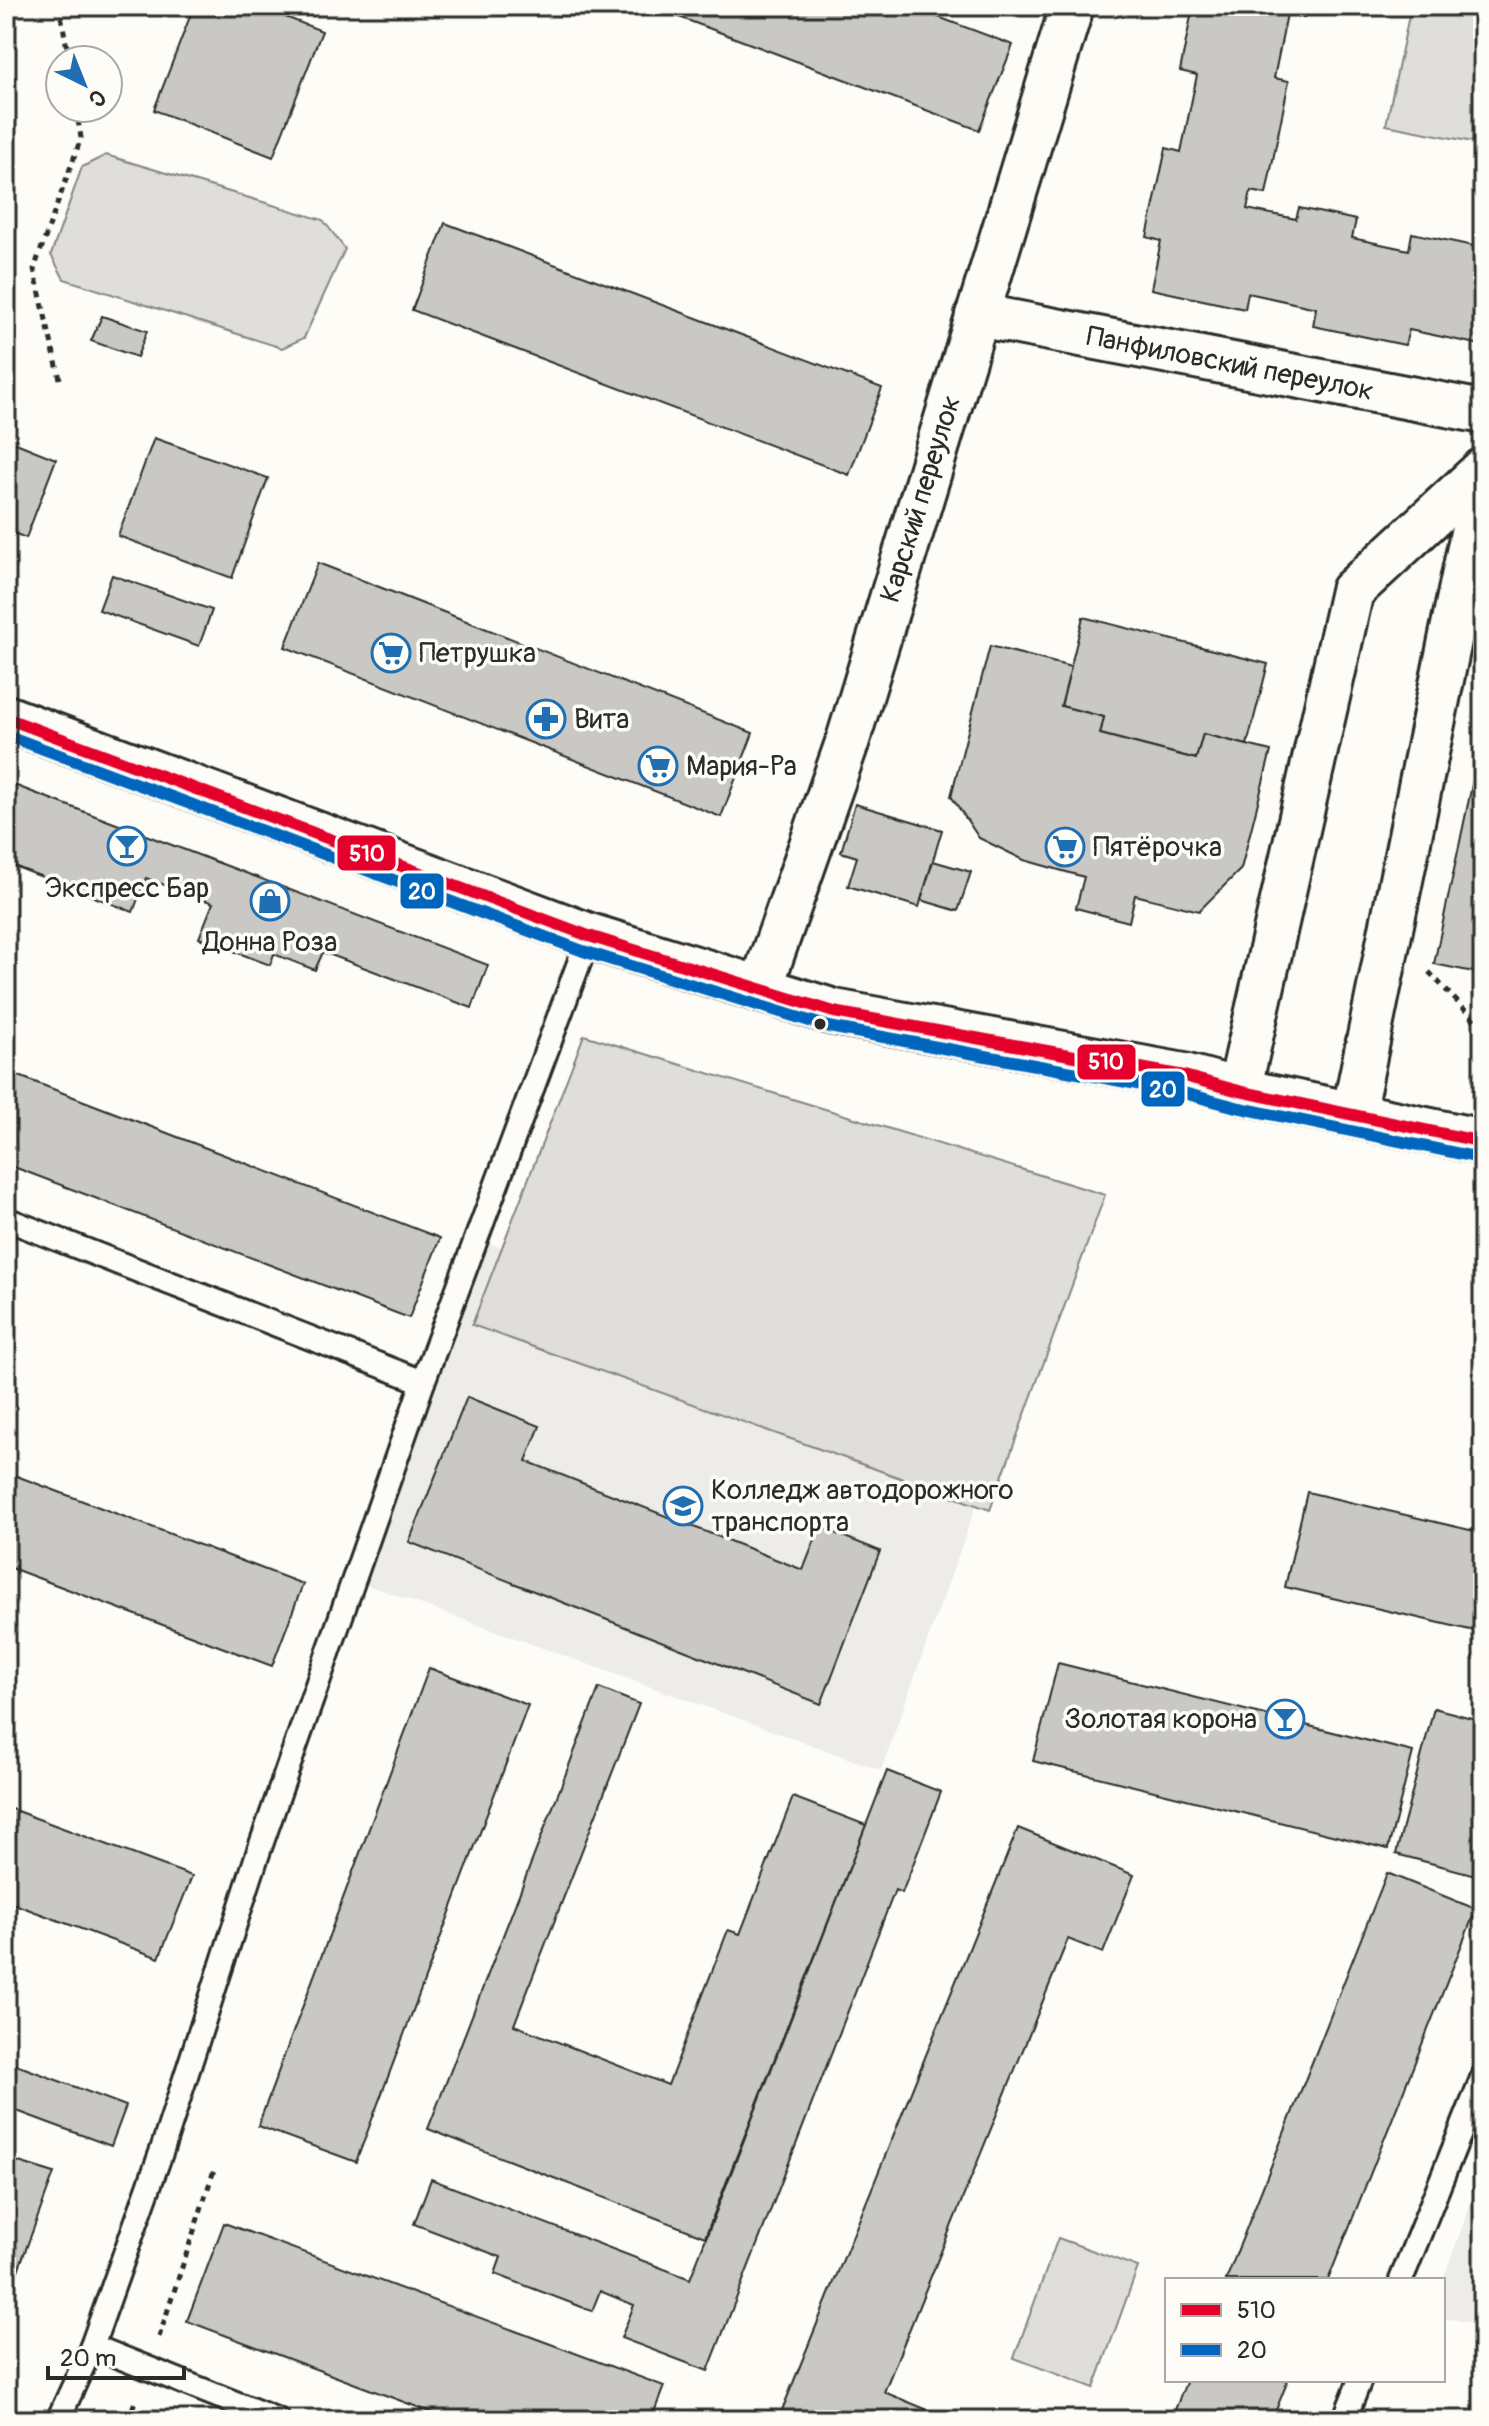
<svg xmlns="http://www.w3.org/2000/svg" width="1489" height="2426" font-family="Pangolin,sans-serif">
  <rect width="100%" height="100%" fill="#fdfcf7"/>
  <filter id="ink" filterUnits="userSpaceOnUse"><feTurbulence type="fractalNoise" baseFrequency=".0125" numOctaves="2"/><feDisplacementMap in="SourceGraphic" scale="16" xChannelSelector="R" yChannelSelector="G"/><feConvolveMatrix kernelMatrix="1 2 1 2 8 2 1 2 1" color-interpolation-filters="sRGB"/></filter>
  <g filter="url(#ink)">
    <g fill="#edece8">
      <polygon points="485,1242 1004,1428 881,1770 362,1583"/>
      <polygon points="1483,2169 1483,2324 1443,2318 1443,2280"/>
    </g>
    <g fill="#dfdeda" stroke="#858482" stroke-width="2">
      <polygon points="1411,6 1452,6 1483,12 1483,144 1386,125"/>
      <polygon points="106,155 323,220 345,249 304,338 282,348 64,279 51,255 82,167"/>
      <polygon points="584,1035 1105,1195 990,1510 472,1325"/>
      <polygon points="1058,2238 1138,2267 1094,2388 1014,2358"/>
    </g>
    <g fill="#c9c8c4" stroke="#2b2b2b" stroke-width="2">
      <polygon points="194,6 257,6 322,31 273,157 154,110"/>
      <polygon points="650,6 909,6 1013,45 979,130"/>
      <polygon points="1193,6 1307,6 1304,18 1287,14 1274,78 1289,81 1266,194 1251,191 1247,209 1296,219 1299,208 1356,220 1352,238 1409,250 1412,233 1483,248 1483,364 1477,363 1481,345 1409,330 1405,345 1313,326 1316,308 1248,293 1245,309 1151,289 1161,241 1147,237 1166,148 1181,152 1197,75 1180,71"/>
      <polygon points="445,223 882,388 849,475 412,310"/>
      <polygon points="102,316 147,331 137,357 91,341"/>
      <polygon points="154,438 268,478 232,578 118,536"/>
      <polygon points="6,439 56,459 26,538 6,530"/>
      <polygon points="318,563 753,733 721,817 285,647"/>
      <polygon points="112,575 212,610 199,646 99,610"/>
      <polygon points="1083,617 1268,664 1247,745 1203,734 1196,759 1100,734 1104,717 1061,706"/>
      <polygon points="990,646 1071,667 1061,706 1104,717 1100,734 1196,759 1203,734 1271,751 1241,869 1199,911 1135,895 1129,922 1076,908 1084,877 1024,860 979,838 951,796"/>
      <polygon points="1483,733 1483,974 1434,964"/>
      <polygon points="6,782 488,965 472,1008 323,952 315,970 274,954 270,965 199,938 213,903 146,878 133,912 6,863"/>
      <polygon points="855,804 942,830 919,907 848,886 857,857 841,852"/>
      <polygon points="933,861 971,872 958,911 921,900"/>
      <polygon points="6,1071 440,1238 409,1318 6,1164"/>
      <polygon points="467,1397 540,1426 526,1461 803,1570 820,1527 880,1551 821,1704 409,1542"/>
      <polygon points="6,1472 303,1584 272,1666 6,1566"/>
      <polygon points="1307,1492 1483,1533 1483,1633 1285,1587"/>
      <polygon points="1058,1663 1413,1752 1388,1849 1033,1761"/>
      <polygon points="429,1668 528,1705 356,2162 258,2126"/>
      <polygon points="599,1688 639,1704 514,2025 668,2085 728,1930 740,1934 793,1797 866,1825 705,2237 428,2129"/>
      <polygon points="1434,1708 1483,1721 1483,1877 1396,1854"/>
      <polygon points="887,1771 941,1792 902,1893 895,1890 708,2371 621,2338 634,2305 600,2291 592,2311 495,2274 501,2257 414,2224 431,2179 690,2279"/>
      <polygon points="6,1807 192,1876 159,1958 6,1901"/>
      <polygon points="1018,1828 1134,1875 1103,1953 1068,1939 884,2392 952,2420 778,2420"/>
      <polygon points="1387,1873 1476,1909 1328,2280 1226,2280"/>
      <polygon points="6,2061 126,2106 111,2146 6,2107"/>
      <polygon points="6,2158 54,2173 6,2303"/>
      <polygon points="224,2223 664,2386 651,2420 452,2420 187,2321"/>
      <polygon points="1187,2380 1288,2380 1272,2420 1171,2420"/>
    </g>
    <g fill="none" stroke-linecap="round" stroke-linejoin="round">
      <defs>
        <g id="lane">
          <polyline points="6,1219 423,1382"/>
          <polyline points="1401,2280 1483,2076"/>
          <polyline points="92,2346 278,2420"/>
          <polyline points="58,2420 92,2346 162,2150 256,1859 423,1382 589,936"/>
          <polyline points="1344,2420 1360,2380"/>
        </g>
        <g id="street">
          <polyline points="977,315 1483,412"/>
          <polyline points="760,990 848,740 1072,6"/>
          <polyline points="1239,1091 1352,591 1483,470"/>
          <polyline points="1353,1115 1483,479"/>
        </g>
        <polyline id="secondary" points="6,718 589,936 834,1012 1184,1076 1239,1091 1483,1142"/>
      </defs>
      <use href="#lane" stroke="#2b2b2b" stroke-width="28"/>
      <use href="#street" stroke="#2b2b2b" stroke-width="48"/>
      <use href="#secondary" stroke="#2b2b2b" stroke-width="50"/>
      <g stroke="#2b2b2b" stroke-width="5" stroke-dasharray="6 6" stroke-linecap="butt">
        <polyline points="56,6 62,20 69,60"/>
        <polyline points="60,379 34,269 81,138 76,108"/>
        <polyline points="1429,972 1483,1029"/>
        <polyline points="159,2337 214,2170"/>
        <polyline points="128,2420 136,2399"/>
      </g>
      <use href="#lane" stroke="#fdfcf7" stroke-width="22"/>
      <use href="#street" stroke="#fdfcf7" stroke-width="42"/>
      <use href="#secondary" stroke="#fdfcf7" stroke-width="44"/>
      <defs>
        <polyline id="bus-1" points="6,718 589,936 834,1012 1184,1076 1239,1091 1483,1142"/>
        <polyline id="bus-2" points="6,735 583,951 829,1027 1180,1092 1236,1107 1480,1158"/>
      </defs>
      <use href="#bus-1" stroke="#fdfcf7" stroke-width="18"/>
      <use href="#bus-2" stroke="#fdfcf7" stroke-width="18"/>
      <use href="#bus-1" stroke="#e4002b" stroke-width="12"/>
      <use href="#bus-2" stroke="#0065bd" stroke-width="12"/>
    </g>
  </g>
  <defs>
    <symbol id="supermarket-ring" viewBox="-11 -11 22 22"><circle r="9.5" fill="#fdfcf7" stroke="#1f6fb2" stroke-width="1.5"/><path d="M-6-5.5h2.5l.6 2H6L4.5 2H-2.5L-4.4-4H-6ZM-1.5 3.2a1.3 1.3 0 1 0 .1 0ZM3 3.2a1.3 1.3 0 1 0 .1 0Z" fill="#1f6fb2"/></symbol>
    <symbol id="pharmacy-ring" viewBox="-11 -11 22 22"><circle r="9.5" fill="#fdfcf7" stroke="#1f6fb2" stroke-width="1.5"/><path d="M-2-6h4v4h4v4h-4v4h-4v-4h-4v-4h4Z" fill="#1f6fb2"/></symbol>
    <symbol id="bar-ring" viewBox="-11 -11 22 22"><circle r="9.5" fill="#fdfcf7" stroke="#1f6fb2" stroke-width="1.5"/><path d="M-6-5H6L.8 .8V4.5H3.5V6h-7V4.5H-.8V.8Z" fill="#1f6fb2"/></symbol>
    <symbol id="shop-ring" viewBox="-11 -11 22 22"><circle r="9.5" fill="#fdfcf7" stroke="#1f6fb2" stroke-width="1.5"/><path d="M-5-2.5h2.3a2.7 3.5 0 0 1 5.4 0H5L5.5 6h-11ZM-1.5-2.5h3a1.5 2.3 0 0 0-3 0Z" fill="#1f6fb2"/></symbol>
    <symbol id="university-ring" viewBox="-11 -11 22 22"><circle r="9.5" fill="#fdfcf7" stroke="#1f6fb2" stroke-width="1.5"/><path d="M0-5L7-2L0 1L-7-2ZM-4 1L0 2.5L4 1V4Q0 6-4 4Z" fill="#1f6fb2"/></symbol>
  </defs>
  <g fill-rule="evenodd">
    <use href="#supermarket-ring" x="369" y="631" width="44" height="44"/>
    <use href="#pharmacy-ring" x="524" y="697" width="44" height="44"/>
    <use href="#supermarket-ring" x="636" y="744" width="44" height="44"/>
    <use href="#bar-ring" x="105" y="824" width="44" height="44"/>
    <use href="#supermarket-ring" x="1043" y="825" width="44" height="44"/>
    <use href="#shop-ring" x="248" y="879" width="44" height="44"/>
    <use href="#university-ring" x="661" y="1484" width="44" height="44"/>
    <use href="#bar-ring" x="1263" y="1697" width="44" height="44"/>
  </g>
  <circle fill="#2b2b2b" stroke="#fdfcf7" stroke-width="3" cx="820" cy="1024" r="7"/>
  <g text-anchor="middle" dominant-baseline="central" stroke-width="7" stroke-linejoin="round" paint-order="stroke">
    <g font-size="28" fill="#2b2b2b" stroke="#fdfcf7">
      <text transform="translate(1230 364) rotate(11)">Панфиловский переулок</text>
      <text transform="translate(921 499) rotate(-73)">Карский переулок</text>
    </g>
    <g font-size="28" fill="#2b2b2b" stroke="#fdfcf7" text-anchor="start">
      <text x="419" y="653">Петрушка</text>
      <text x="574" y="719">Вита</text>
      <text x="686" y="766">Мария-Ра</text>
      <text x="1093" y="847">Пятёрочка</text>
      <text x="127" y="888" text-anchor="middle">Экспресс Бар</text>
      <text x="270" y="942" text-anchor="middle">Донна Роза</text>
      <text x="711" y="1490">Колледж автодорожного<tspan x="711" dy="32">транспорта</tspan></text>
      <text x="1257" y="1719" text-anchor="end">Золотая корона</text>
    </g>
  </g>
  <g stroke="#fdfcf7" stroke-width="3">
    <rect x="336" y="834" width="61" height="38" rx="8" fill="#e4002b"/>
    <rect x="399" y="872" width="46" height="38" rx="8" fill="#0065bd"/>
    <rect x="1076" y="1043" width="61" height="38" rx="8" fill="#e4002b"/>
    <rect x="1140" y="1070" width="46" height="38" rx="8" fill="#0065bd"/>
  </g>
  <g font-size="22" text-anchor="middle" font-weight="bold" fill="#fff">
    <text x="367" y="861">510</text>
    <text x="422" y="899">20</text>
    <text x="1106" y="1069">510</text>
    <text x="1163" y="1097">20</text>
  </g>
  <rect width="1489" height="2426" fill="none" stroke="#fdfcf7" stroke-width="32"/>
  <rect x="16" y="16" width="1457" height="2394" fill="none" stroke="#2b2b2b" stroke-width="3" filter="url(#ink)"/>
  <rect x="1165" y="2278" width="280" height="104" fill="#fdfcf7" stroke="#a9a8a5" stroke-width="2"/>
  <rect x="1181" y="2304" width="40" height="12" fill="#e4002b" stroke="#a9a8a5" stroke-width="2"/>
  <text x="1237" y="2318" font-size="24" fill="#2b2b2b">510</text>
  <rect x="1181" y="2344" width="40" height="12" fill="#0065bd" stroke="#a9a8a5" stroke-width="2"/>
  <text x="1237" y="2358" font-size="24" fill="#2b2b2b">20</text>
  <g transform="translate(84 84) rotate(137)"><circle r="38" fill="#fdfcf7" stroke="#a9a8a5" stroke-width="2"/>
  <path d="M0-6L14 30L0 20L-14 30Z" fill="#1f6fb2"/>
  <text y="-12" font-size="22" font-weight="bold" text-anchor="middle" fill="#2b2b2b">С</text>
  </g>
  <path d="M48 2366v12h136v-12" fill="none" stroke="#2b2b2b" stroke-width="4"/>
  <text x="60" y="2366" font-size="24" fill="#2b2b2b" stroke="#fdfcf7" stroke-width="6" paint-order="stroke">20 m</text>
</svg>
